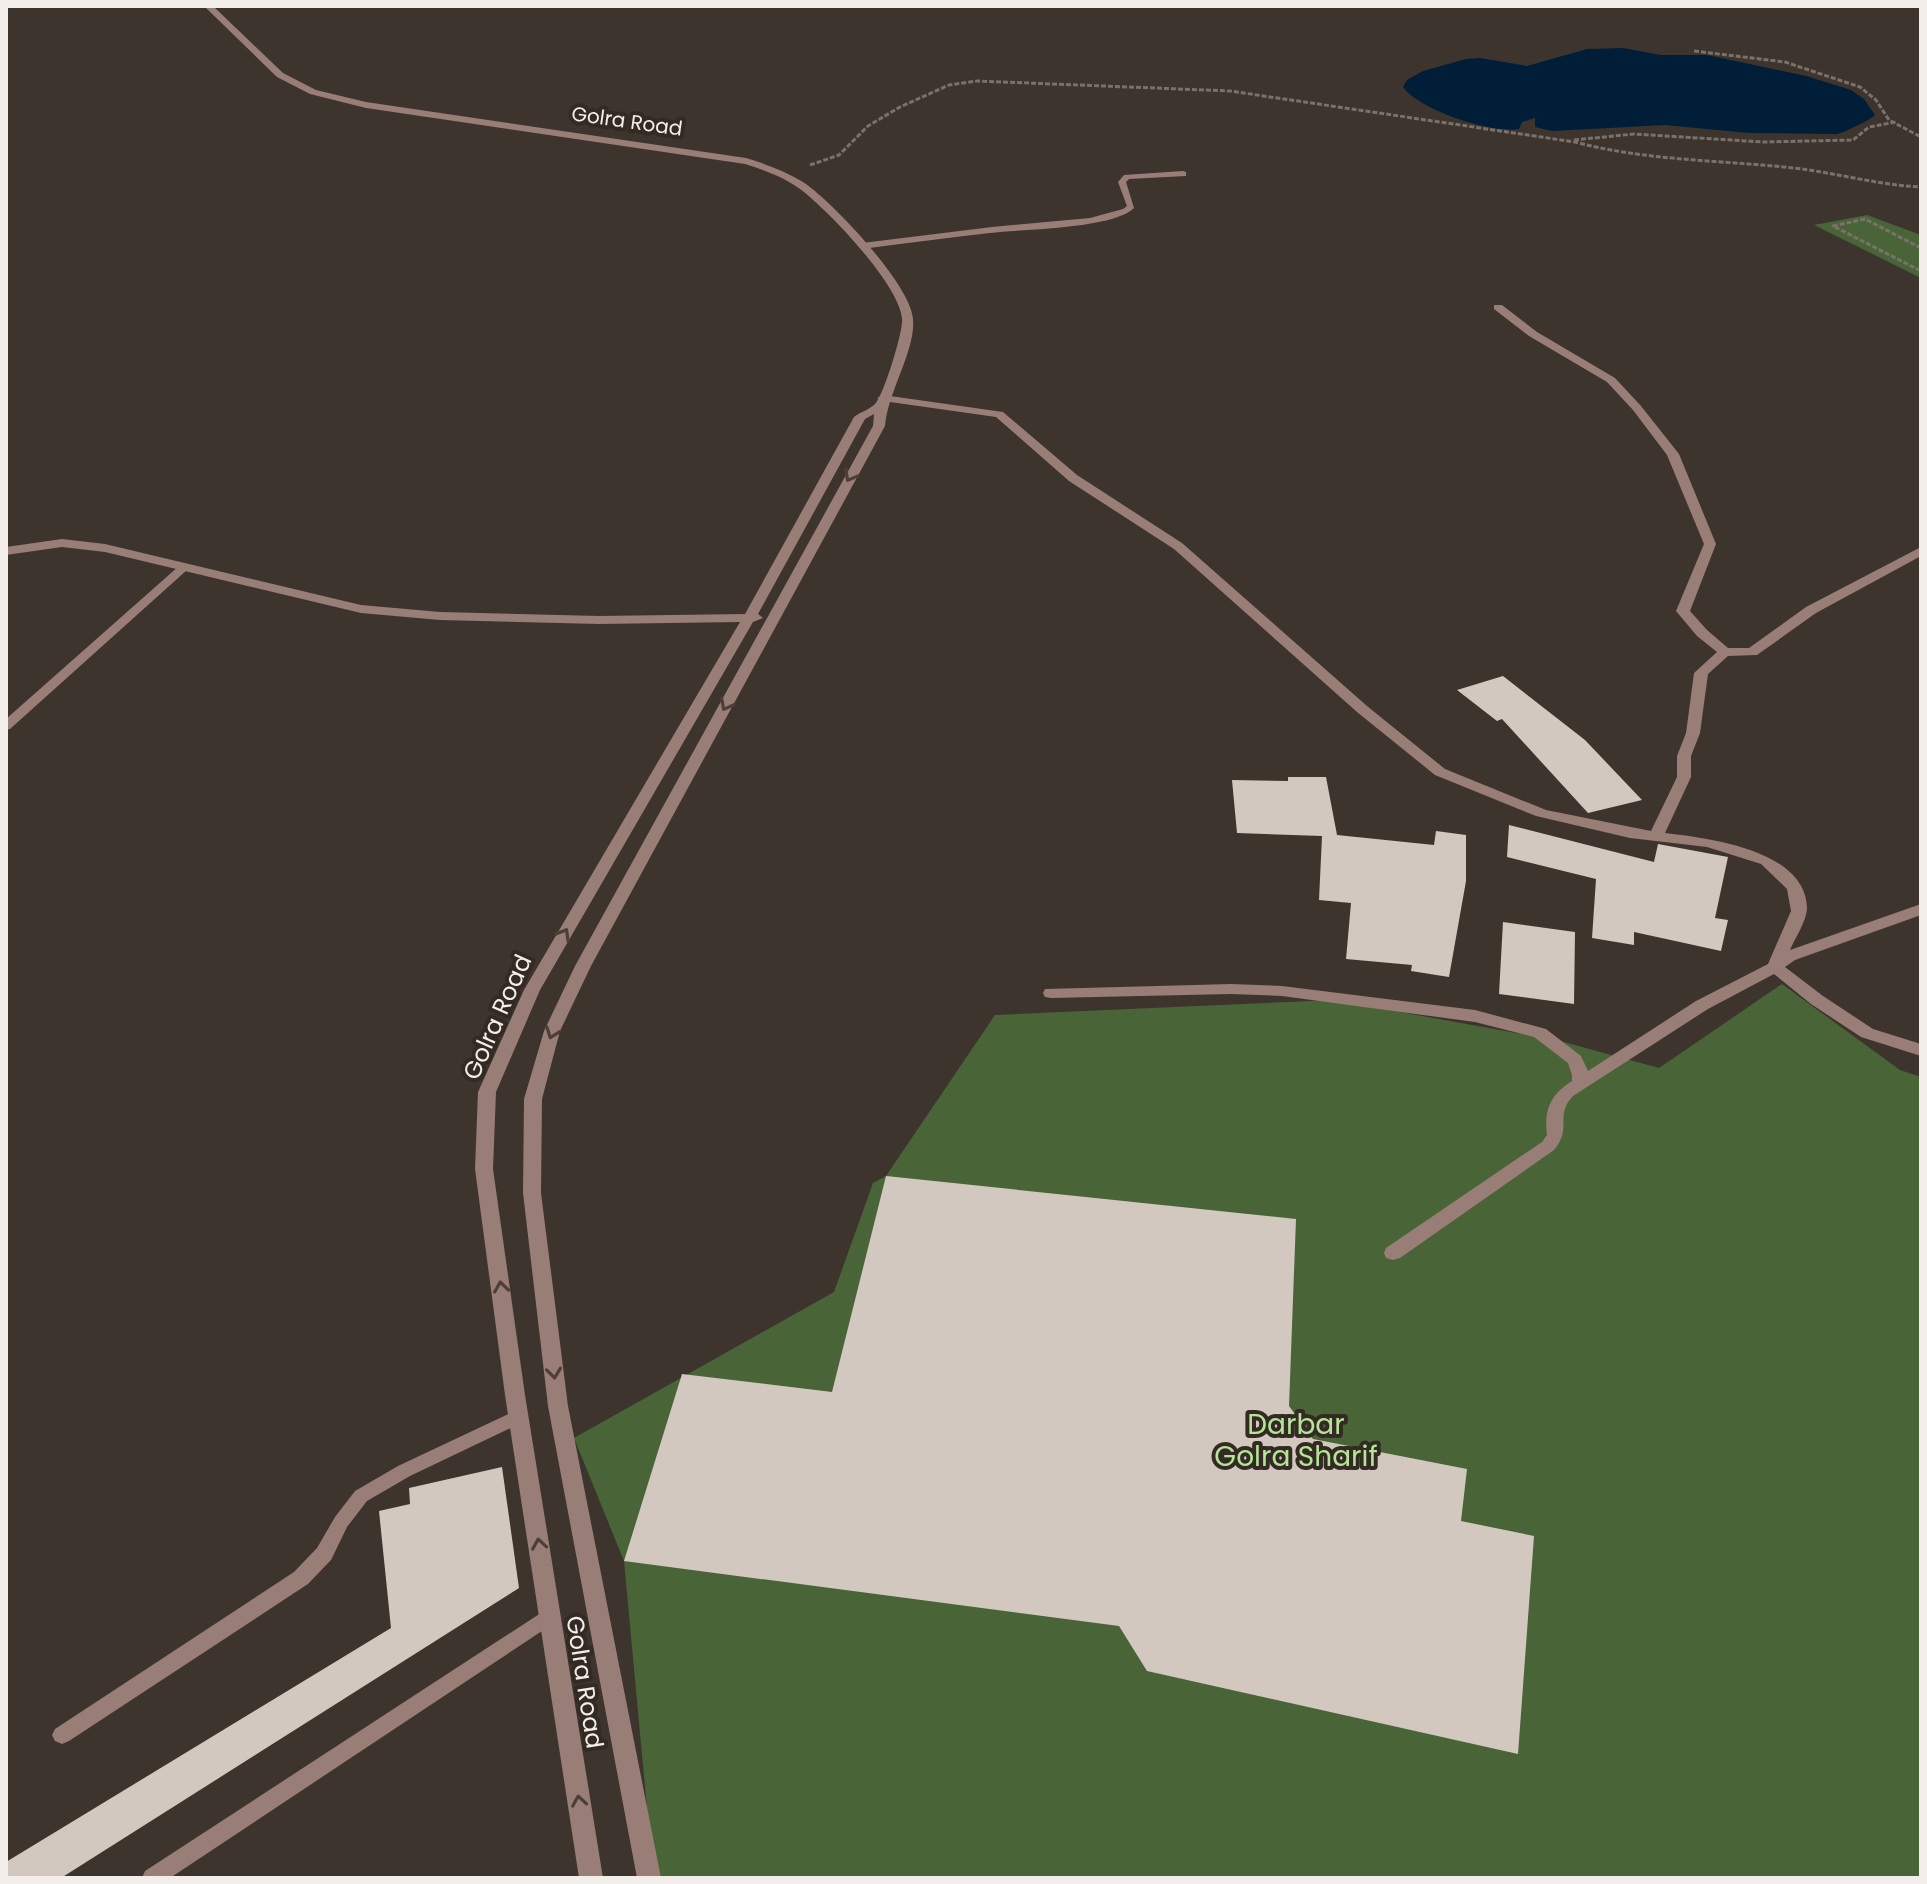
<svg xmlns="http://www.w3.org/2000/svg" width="1927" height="1884" font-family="Poppins,sans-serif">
  <rect width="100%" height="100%" fill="#3d342d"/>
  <g fill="#496538">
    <polygon points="1867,215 1921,235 1921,278 1814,225"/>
    <polygon points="1782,984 1900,1070 1921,1077 1921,1878 661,1878 651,1851 624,1561 574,1438 834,1292 873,1183 886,1176 995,1015 1334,1000 1560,1041 1659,1068"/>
  </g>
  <path fill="#001e38" d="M1587 49 1623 48 1661 55H1707L1806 76 1851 90 1864 99 1875 115C1872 119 1841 134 1837 134L1749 133 1665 125 1552 131 1535 127V118L1522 122 1519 129C1493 134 1419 110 1403 87L1407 80 1423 71 1466 59 1480 58 1527 66Z"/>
  <g fill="#d3c8bf">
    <polygon points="1503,676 1585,740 1642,800 1588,813 1502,719 1497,721 1457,690"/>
    <polygon points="1288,777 1326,777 1337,835 1434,845 1436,831 1466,835 1466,881 1449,977 1411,971 1412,965 1346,959 1351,903 1319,900 1322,836 1237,833 1232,780 1288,781"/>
    <polygon points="1509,825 1654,862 1658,844 1728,857 1715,918 1728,920 1721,951 1634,932 1634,945 1592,938 1596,879 1507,857"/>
    <polygon points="1503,922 1575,932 1574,1004 1499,994"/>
    <polygon points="886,1176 1296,1219 1289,1406 1313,1439 1467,1469 1461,1521 1534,1536 1518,1754 1147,1671 1119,1626 624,1561 682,1374 832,1392"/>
    <polygon points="502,1467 519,1588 61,1878 6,1878 6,1862 391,1628 379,1511 410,1504 409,1488"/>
  </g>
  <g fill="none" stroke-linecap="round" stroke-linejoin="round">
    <g stroke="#79716a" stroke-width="3" stroke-dasharray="5 2" stroke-linecap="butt">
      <polyline points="1694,51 1785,62 1860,87 1876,100 1889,120 1921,137"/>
      <polyline points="1574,140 1634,134 1763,142 1853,140 1869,127 1896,122"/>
      <path d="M810 165 839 155 868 126 900 107 949 85 977 81 1230 91 1575 142C1647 161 1720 160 1794 168 1837 173 1878 185 1921 187"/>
      <polyline points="1921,248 1865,219 1833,226 1921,271"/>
    </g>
    <g fill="#997d77" fill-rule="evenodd">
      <path d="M1183 171 1186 172V176L1129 179 1126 182 1134 208C1113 229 1022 229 990 233 947 238 905 243 862 249L858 246 862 243 992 227 1090 218 1123 209 1127 206 1118 182 1124 175Z"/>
      <polygon points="183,565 187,566 187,570 10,729 6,730 6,719 179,566"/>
      <polygon points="519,1409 525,1411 528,1416 525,1421 410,1476 367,1501 347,1527 331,1560 308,1584 69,1741 62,1744 55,1741 52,1735 55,1729 294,1572 317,1548 335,1517 355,1491 398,1466"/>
      <polygon points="550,1607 557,1609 559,1615 557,1621 170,1878 142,1878 145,1871"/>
    </g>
    <path fill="#997d77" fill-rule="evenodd" d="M1494 305H1502L1537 332 1615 378 1641 406 1679 454 1716 544 1690 611 1707 630 1728 648H1749L1806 607 1921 547V556L1816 613 1757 655 1728 656 1708 674 1700 733 1691 756V777L1665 833C1708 838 1807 850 1807 909 1806 922 1795 938 1790 950L1921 904V915L1795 960 1785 967 1823 996 1873 1029 1921 1044V1056L1861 1037 1811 1004 1774 974 1708 1009 1573 1096C1554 1116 1573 1127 1554 1150L1400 1258 1393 1260 1386 1258 1384 1253 1386 1248 1542 1142 1547 1135C1544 1110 1550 1095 1572 1081V1075L1568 1063 1534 1037 1475 1022 1282 996 1231 994 1051 998 1045 997 1043 993 1045 989 1231 984 1282 986 1475 1010 1546 1029 1581 1056 1588 1071 1696 1001 1768 964 1791 911 1787 889 1761 864 1707 847 1630 838 1536 816 1435 775 1357 712 1174 549 1069 481 996 417 883 401 877 398 883 395 1003 412 1077 475 1182 543 1367 706 1445 769 1546 810 1651 831 1677 777V756L1686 733 1694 673 1717 652 1697 636 1676 611 1704 544 1667 455 1633 410 1607 382 1529 336 1494 309Z"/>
    <path fill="#997d77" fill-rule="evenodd" d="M204 6H213L283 73 316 90 366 102 746 158C766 164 785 171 803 182 832 201 911 285 913 319 916 350 888 391 885 426L591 966 560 1031 542 1099 541 1193 568 1406 661 1878H637L548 1406 523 1193 524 1099 544 1031 575 966 873 426 874 414 865 419 758 614 763 618 753 622 540 990 496 1092 493 1169 525 1395 603 1878H579L505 1395 475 1169 478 1092 524 990 740 622 599 624 440 620 361 613 105 552 62 547 6 555V547L62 539 105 544 361 605 440 612 599 616 745 614 854 417C860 412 869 410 875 404 883 397 904 330 902 318 898 283 828 210 800 189 784 177 764 170 745 164L366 108 310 94 277 77Z"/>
  </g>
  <defs><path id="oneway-chevron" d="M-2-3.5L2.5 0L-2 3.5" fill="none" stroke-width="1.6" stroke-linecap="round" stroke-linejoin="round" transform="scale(2)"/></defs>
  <g stroke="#4c3f38">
    <use href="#oneway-chevron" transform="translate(850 476) rotate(119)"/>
    <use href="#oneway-chevron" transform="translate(726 705) rotate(118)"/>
    <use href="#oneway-chevron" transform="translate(564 934) rotate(-60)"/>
    <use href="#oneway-chevron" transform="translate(552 1033) rotate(110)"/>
    <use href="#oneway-chevron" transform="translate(501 1287) rotate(-98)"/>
    <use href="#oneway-chevron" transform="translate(554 1373) rotate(83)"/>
    <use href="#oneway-chevron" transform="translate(539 1544) rotate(-99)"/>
    <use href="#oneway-chevron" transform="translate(579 1801) rotate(-99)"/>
  </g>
  <g text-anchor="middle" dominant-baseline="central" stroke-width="8" stroke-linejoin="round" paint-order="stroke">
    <g font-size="20" fill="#f3eee9" stroke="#322a23">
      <text transform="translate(627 121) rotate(8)">Golra Road</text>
    </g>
    <g font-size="24" fill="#f3eee9" stroke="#322a23">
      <text transform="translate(497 1017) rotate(-66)">Golra Road</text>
      <text transform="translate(585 1682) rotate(81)">Golra Road</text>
    </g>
    <g font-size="28" fill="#b5e398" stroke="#322a23">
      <text x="1296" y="1424">Darbar<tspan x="1296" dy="32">Golra Sharif</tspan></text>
    </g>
  </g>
  <rect width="1927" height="1884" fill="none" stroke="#f3eee9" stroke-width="16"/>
</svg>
